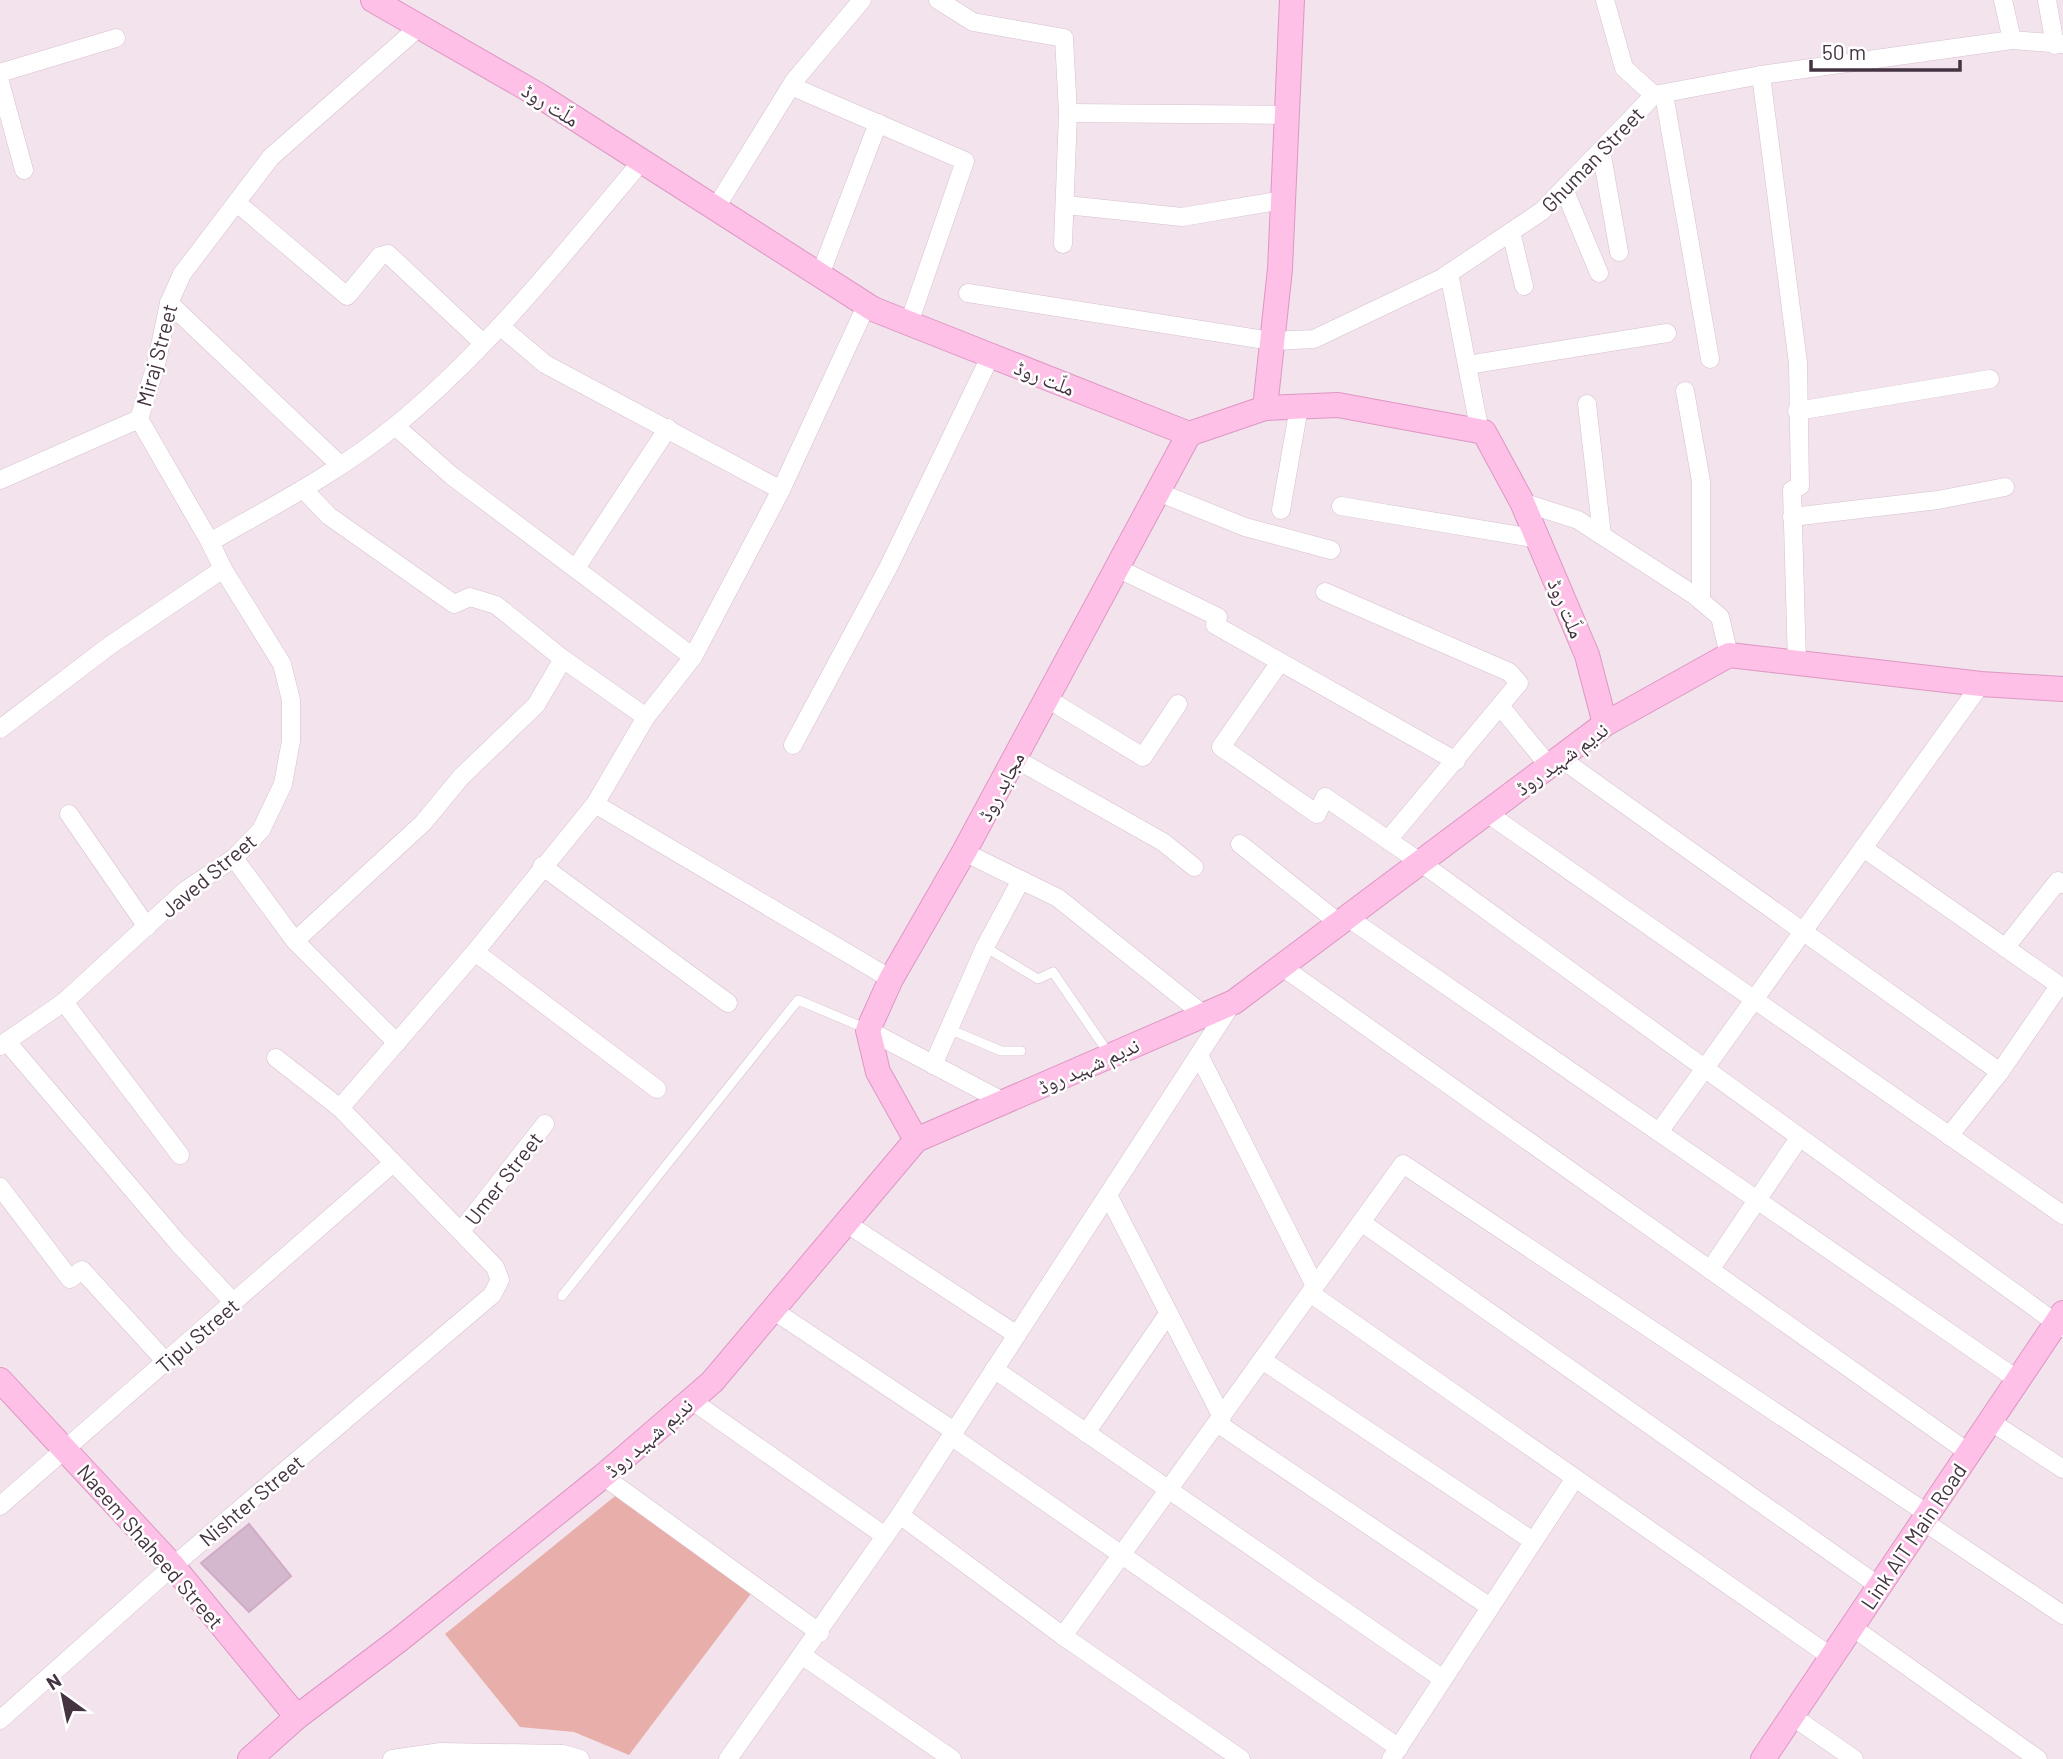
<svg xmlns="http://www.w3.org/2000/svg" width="2063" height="1759" font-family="Barlow,'Noto Naskh Arabic',sans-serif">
  <rect width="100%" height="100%" fill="#f2e3ed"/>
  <polygon fill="#e8afaa" points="625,1488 753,1591 629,1755 574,1732 520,1727 445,1634"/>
  <polygon fill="#d4b8cd" stroke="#cfabc6" stroke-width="2" points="249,1524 291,1576 249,1612 201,1563"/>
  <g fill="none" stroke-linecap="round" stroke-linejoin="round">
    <defs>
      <g id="lane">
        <polyline points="985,947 1038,979 1053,972 1109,1054"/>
        <polyline points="949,1029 1001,1051 1021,1051"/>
        <polyline points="562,1296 798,1000 867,1029"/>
      </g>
      <g id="street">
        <polyline points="938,0 973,22 1064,38 1068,113 1063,244"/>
        <polyline points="1605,0 1624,68 1654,95"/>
        <polyline points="2003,0 2012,40"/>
        <polyline points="2047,0 2055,45"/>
        <polyline points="0,73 116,38"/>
        <polyline points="1761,75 1798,363 1800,486 1792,490 1797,663"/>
        <polyline points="0,82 24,170"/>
        <polyline points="791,86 965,161 909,323"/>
        <polyline points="1664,94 1710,359"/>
        <polyline points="1068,113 1286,115"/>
        <polyline points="1601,150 1619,252"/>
        <polyline points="1564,189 1599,273"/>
        <polyline points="237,203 347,296 380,256 388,254 483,343"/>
        <polyline points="1066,205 1182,217 1283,200"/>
        <polyline points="715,209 794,81 862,0"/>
        <polyline points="1511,232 1524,286"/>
        <polyline points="1449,273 1480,432"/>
        <polyline points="820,275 878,123"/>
        <polyline points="968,293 1272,341 1314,339 1442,278 1542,211 1654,95 1761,75 2012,40 2063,44"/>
        <polyline points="169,303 340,465"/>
        <polyline points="500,326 545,364 781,490"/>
        <polyline points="1467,365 1667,333"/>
        <polyline points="1685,391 1701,481 1701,600"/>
        <polyline points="1587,404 1602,535"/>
        <polyline points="1797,411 1990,379"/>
        <polyline points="395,426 452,476 693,657"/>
        <polyline points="0,480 139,419"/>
        <polyline points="1158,492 1245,527 1331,550"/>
        <polyline points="1522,502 1578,520 1694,595 1720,617 1729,655"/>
        <polyline points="1341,506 1538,539"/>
        <polyline points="1281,510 1299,407"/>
        <polyline points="1792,517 1938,500 2005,487"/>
        <path d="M210 542C273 506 339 472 395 426 488 350 564 254 641 162"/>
        <polyline points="576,568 668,428"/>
        <polyline points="1117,568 1218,617 1215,625 1456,761"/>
        <polyline points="1325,592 1509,672 1519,683 1388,840"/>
        <polyline points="563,659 646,717"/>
        <polyline points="1280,662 1221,747 1317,814 1325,797 1420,862 2063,1328"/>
        <polyline points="1046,698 1143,757 1178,704"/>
        <polyline points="1500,706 1549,766"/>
        <polyline points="0,729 109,646 223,569"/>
        <polyline points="793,745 889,566 991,355"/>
        <polyline points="1014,758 1163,842 1194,867"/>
        <polyline points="1560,758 2000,1072"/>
        <polyline points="595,804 891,979"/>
        <polyline points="1487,813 2063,1215"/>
        <polyline points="69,814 147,927"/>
        <polyline points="1240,844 1339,923"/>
        <polyline points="1863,848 2063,988"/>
        <polyline points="964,852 1058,898 1204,1015"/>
        <polyline points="234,858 295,941 397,1043"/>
        <polyline points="542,866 728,1003"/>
        <polyline points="1347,917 2018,1380"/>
        <polyline points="295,941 423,823 461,777 536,705 563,659 496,605 470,597 454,604 329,516 303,489"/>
        <polyline points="2005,948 2058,881 2063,884"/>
        <polyline points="475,952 657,1089"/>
        <polyline points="1281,966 1969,1453"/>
        <polyline points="64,1002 180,1155"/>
        <polyline points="868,1030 1004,1102"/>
        <polyline points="8,1043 178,1243 234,1303"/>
        <polyline points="0,1046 64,1002 186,890 234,858 261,830 283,784 291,741 291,700 282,664 223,569 210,542 139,419 156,365 169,303 182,274 271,157 419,27"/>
        <polyline points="1199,1055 1315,1286"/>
        <polyline points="933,1065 985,947 1021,880"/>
        <polyline points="340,1108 475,952 595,804 646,717 693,657 781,490 867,304"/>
        <polyline points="1659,1132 1981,684"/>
        <polyline points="1949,1136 2000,1072 2059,986"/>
        <polyline points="0,1187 70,1279 82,1270 166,1362"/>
        <polyline points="1108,1195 1222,1417"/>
        <polyline points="1361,1222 1879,1586"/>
        <polyline points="846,1223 1017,1335"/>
        <polyline points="461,1231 545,1124"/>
        <polyline points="1710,1270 1799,1138"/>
        <polyline points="1310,1293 1830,1656"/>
        <polyline points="773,1310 954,1431"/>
        <polyline points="1262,1360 1533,1541"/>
        <polyline points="994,1369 1443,1679"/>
        <polyline points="691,1400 885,1536"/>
        <polyline points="1990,1421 2063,1469"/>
        <polyline points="1217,1423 1490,1607"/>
        <polyline points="1086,1433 1168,1314"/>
        <polyline points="951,1436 1399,1748"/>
        <polyline points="603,1476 820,1633"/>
        <polyline points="0,1506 393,1163"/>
        <polyline points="900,1515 1063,1636 1241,1759"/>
        <polyline points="1923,1521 2063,1615"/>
        <polyline points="1852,1627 2038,1759"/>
        <polyline points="1063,1636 1403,1164 1928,1514"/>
        <polyline points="803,1656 952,1759"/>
        <polyline points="1792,1716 1854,1759"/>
        <polyline points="0,1720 173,1566 492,1295 500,1280 495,1267 340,1108 276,1058"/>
        <polyline points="392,1759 441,1752 563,1754 580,1759"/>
        <polyline points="728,1759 900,1515 1233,1002"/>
        <polyline points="1391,1759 1575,1478"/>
      </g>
      <g id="secondary">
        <polyline points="373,0 540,96 873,309 1189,434 1265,408 1338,405 1484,432 1522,502 1587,655 1605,724"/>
        <polyline points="1265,408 1280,269 1292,0"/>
        <polyline points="916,1140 878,1072 868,1030 891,979 964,852 1189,434"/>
        <polyline points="0,1380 173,1566 297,1717"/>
        <polyline points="250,1759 297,1717 399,1640 603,1476 712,1382 916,1140 1234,1002 1605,724 1729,655 1981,684 2063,689"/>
        <polyline points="1763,1759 2063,1313"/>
      </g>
    </defs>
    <use href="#lane" stroke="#d8c0d1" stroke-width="10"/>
    <use href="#street" stroke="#d8c0d1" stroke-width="19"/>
    <use href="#secondary" stroke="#dd97c3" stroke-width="26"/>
    <use href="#lane" stroke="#fff" stroke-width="9"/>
    <use href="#street" stroke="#fff" stroke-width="18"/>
    <use href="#secondary" stroke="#ffc0e7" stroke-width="24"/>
  </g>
  <g text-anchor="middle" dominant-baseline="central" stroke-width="5" stroke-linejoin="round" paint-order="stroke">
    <g font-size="21" fill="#443340" stroke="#fff">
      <text transform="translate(551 104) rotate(32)">ملّت روڈ</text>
      <text transform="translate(1592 159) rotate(-46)">Ghuman Street</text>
      <text transform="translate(156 355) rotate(-75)">Miraj Street</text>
      <text transform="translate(1045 377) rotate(22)">ملّت روڈ</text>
      <text transform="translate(1567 608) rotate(67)">ملّت روڈ</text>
      <text transform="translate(1561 758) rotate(-36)">ندیم شہید روڈ</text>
      <text transform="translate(1000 786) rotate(-62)">مجاہد روڈ</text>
      <text transform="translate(208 875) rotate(-40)">Javed Street</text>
      <text transform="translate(1088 1065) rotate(-24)">ندیم شہید روڈ</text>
      <text transform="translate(503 1178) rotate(-52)">Umer Street</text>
      <text transform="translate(197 1335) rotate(-41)">Tipu Street</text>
      <text transform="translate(648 1437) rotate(-41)">ندیم شہید روڈ</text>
      <text transform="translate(251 1500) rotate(-40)">Nishter Street</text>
      <text transform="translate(1913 1536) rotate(-56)">Link AIT Main Road</text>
      <text transform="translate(151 1546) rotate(49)">Naeem Shaheed Street</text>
    </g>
  </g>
  <g transform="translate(63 1696) rotate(327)" stroke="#ffffff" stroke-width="5" paint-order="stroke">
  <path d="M0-5L12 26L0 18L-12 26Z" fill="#443340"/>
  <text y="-10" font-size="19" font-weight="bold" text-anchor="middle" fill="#443340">N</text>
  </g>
  <path d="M1811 60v10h149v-10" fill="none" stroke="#443340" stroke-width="3.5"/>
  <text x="1822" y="60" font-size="21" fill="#443340" stroke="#ffffff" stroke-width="5" paint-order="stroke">50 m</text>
</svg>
